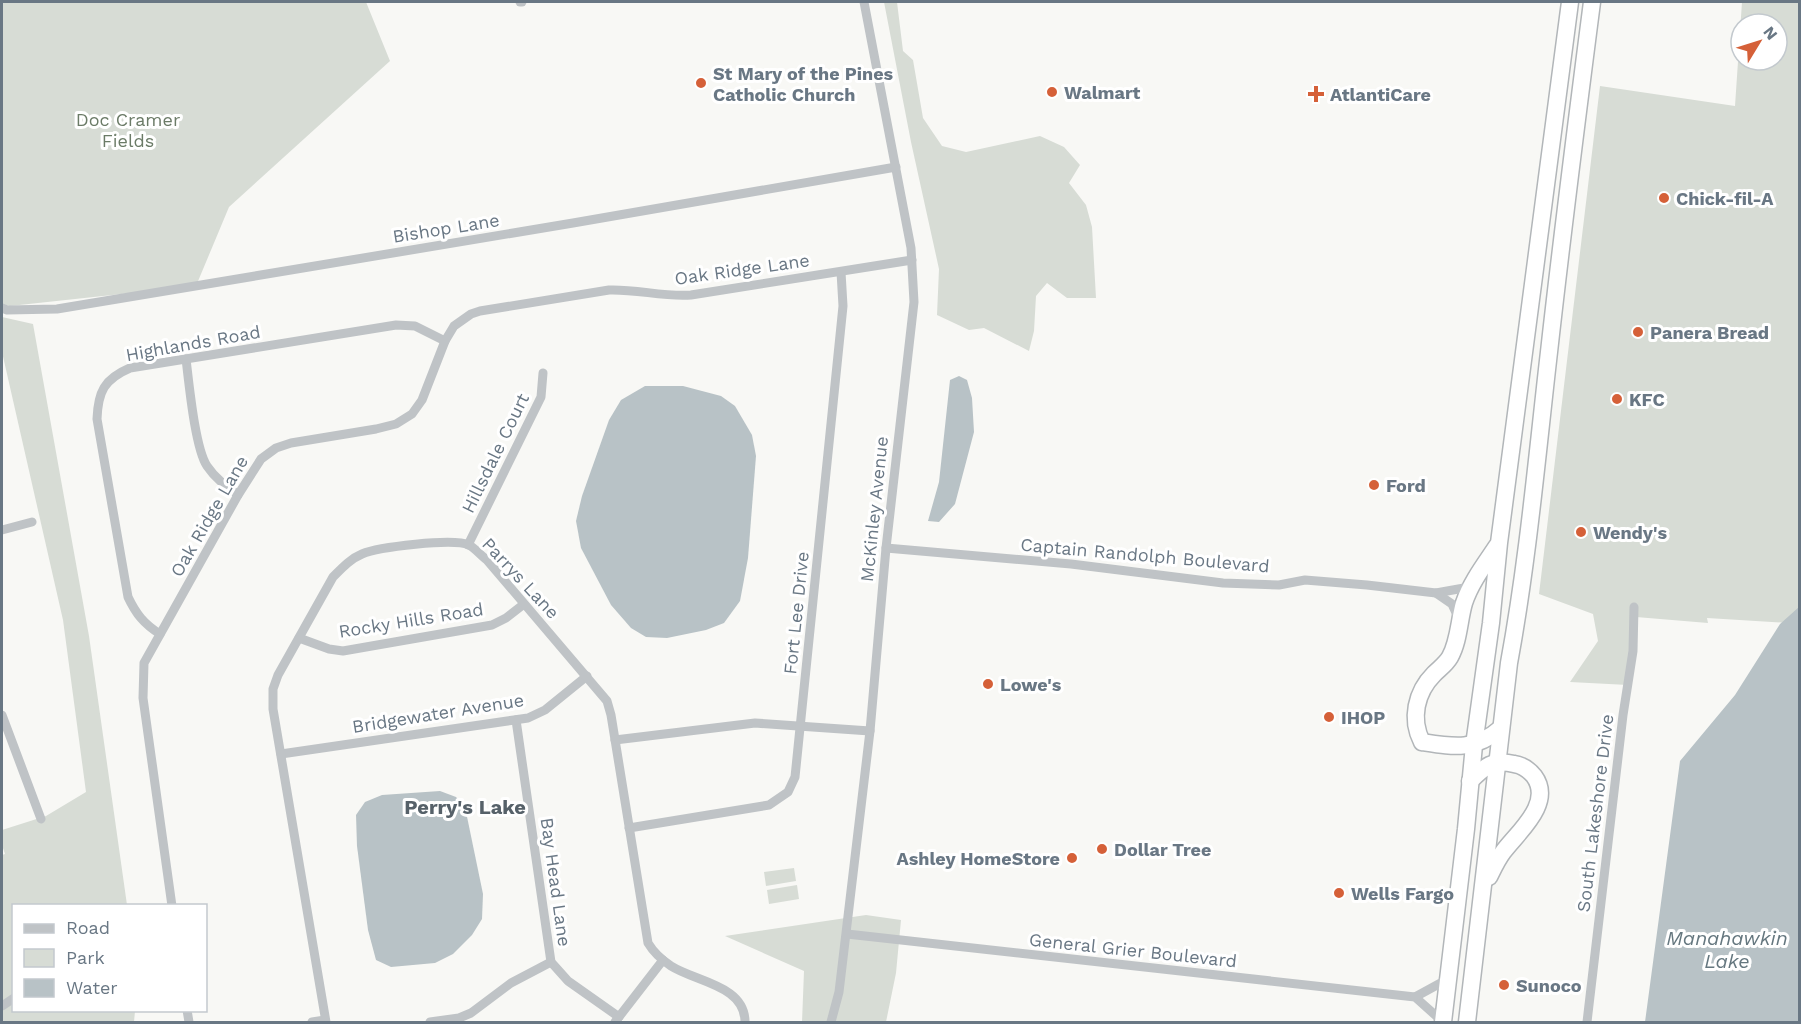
<svg xmlns="http://www.w3.org/2000/svg" width="1801" height="1024" font-family="'Work Sans',sans-serif">
  <rect width="100%" height="100%" fill="#f8f8f5"/>
  <g fill="#d7dcd5" fill-rule="evenodd">
    <polygon points="2,2 366,2 390,61 229,207 196,286 10,306 2,304"/>
    <polygon points="884,2 897,2 903,51 913,60 923,118 942,146 966,152 1040,136 1064,147 1080,165 1069,183 1086,205 1092,227 1096,298 1067,298 1047,283 1036,296 1034,331 1029,351 984,328 969,330 937,315 939,269 911,142"/>
    <path d="M1742 2H1799V617L1790 623 1707 618 1708 623 1636 617 1628 685 1570 682 1598 641 1593 614 1539 594 1600 86 1735 106ZM1741 24H1777V60H1741Z"/>
    <polygon points="2,317 33,324 89,636 127,905 14,906 14,1010 135,1011 134,1022 2,1022 2,855 5,854 2,845 2,830 46,816 86,792 63,620 2,352"/>
    <polygon points="794,868 796,881 766,886 764,872"/>
    <polygon points="797,885 799,899 769,904 767,890"/>
    <polygon points="866,915 901,920 896,973 886,1022 802,1022 804,971 725,936"/>
  </g>
  <g fill="#b8c2c6">
    <polygon points="959,376 967,380 972,398 974,432 955,504 939,522 928,521 939,482 950,380"/>
    <polygon points="645,386 683,386 721,396 735,406 752,435 756,456 748,558 740,601 724,623 706,630 667,638 646,637 631,628 611,605 581,548 576,521 582,496 609,420 621,400"/>
    <polygon points="1799,607 1799,1022 1645,1022 1680,761 1735,695 1780,624"/>
    <polygon points="440,791 456,797 465,807 483,894 482,919 472,935 453,954 435,963 391,967 376,960 368,930 357,846 356,815 365,802 382,795"/>
  </g>
  <g fill="none" stroke-linecap="round" stroke-linejoin="round">
    <defs>
      <g id="highway">
        <path d="M1497 546C1485 564 1471 582 1464 603 1459 620 1459 641 1450 657 1446 664 1440 668 1434 674 1416 692 1410 719 1422 742 1454 747 1475 751 1501 728"/>
        <path d="M1470 781C1485 766 1493 759 1514 764 1522 765 1529 770 1534 776 1554 803 1518 832 1503 852 1497 860 1493 869 1489 877"/>
        <polyline points="1443,1022 1466,829 1474,745 1491,623 1499,543 1570,2"/>
        <path d="M1467 1022 1509 663C1528 560 1537 456 1549 352 1562 235 1577 118 1592 2"/>
      </g>
    </defs>
    <use href="#highway" stroke="#b2b6b9" stroke-width="19"/>
    <g stroke="#bfc3c6" stroke-width="9">
      <polyline points="520,2 522,2"/>
      <polyline points="2,308 7,310 57,309 573,223 896,167"/>
      <path d="M186 359C189 383 195 448 207 466 215 478 226 486 238 495"/>
      <polyline points="2,530 32,522"/>
      <polyline points="468,545 541,397 543,373"/>
      <polyline points="886,548 1071,564 1223,583 1279,585 1305,580 1367,585 1436,593 1464,588 1469,585"/>
      <polyline points="1436,593 1452,604 1458,617"/>
      <path d="M160 634C144 624 136 614 128 597L97 419C98 392 104 379 130 368L396 325 415 326 445 341"/>
      <polyline points="299,638 329,649 343,651 492,625 506,618 524,604"/>
      <polyline points="2,715 41,819"/>
      <polyline points="516,720 551,962 568,981 619,1017"/>
      <polyline points="615,740 755,723 870,731"/>
      <polyline points="281,754 528,718 545,710 587,676"/>
      <polyline points="629,828 769,805 788,792 795,777 843,306 841,272"/>
      <path d="M172 906 143 698 144 663 238 495 261 459 276 448 291 443 376 429 396 424 412 414 422 400 445 341 454 326 471 314 480 311 609 290C637 289 663 297 691 295L912 260"/>
      <polyline points="847,934 1415,997 1443,1022"/>
      <polyline points="1415,997 1448,979"/>
      <polyline points="2,1006 14,998"/>
      <polyline points="187,1010 189,1022"/>
      <polyline points="312,1022 325,1020"/>
      <path d="M326 1022 273 709V689L278 675 333 577C342 568 350 559 362 554 378 547 453 538 469 545 475 548 481 556 487 560L607 701 611 715 648 943C654 953 662 960 671 966 696 982 745 985 745 1022"/>
      <polyline points="430,1022 459,1018 471,1013 511,983 551,962"/>
      <polyline points="615,1022 663,960"/>
      <polyline points="831,1022 839,992 870,731 886,548 914,302 911,248 864,2"/>
      <polyline points="1587,1022 1623,715 1633,651 1634,607"/>
    </g>
    <use href="#highway" stroke="#fff" stroke-width="16"/>
  </g>
  <g fill="#d56038" stroke="#fff" stroke-width="2">
    <circle cx="701" cy="83" r="6"/>
    <circle cx="1052" cy="92" r="6"/>
    <path d="M1313 85h6v6h6v6h-6v6h-6v-6h-6v-6h6z"/>
    <circle cx="1664" cy="198" r="6"/>
    <circle cx="1638" cy="332" r="6"/>
    <circle cx="1617" cy="399" r="6"/>
    <circle cx="1374" cy="485" r="6"/>
    <circle cx="1581" cy="532" r="6"/>
    <circle cx="988" cy="684" r="6"/>
    <circle cx="1329" cy="717" r="6"/>
    <circle cx="1102" cy="849" r="6"/>
    <circle cx="1072" cy="858" r="6"/>
    <circle cx="1339" cy="893" r="6"/>
    <circle cx="1504" cy="985" r="6"/>
  </g>
  <g text-anchor="middle" dominant-baseline="central" stroke-width="6" stroke-linejoin="round" paint-order="stroke">
    <g font-size="18" font-weight="bold" fill="#697784" stroke="#fff" text-anchor="start">
      <text x="713" y="73">St Mary of the Pines<tspan x="713" dy="21">Catholic Church</tspan></text>
      <text x="1064" y="92">Walmart</text>
      <text x="1330" y="94">AtlantiCare</text>
      <text x="1676" y="198">Chick-fil-A</text>
      <text x="1650" y="332">Panera Bread</text>
      <text x="1629" y="399">KFC</text>
      <text x="1386" y="485">Ford</text>
      <text x="1593" y="532">Wendy's</text>
      <text x="1000" y="684">Lowe's</text>
      <text x="1341" y="717">IHOP</text>
      <text x="1114" y="849">Dollar Tree</text>
      <text x="1060" y="858" text-anchor="end">Ashley HomeStore</text>
      <text x="1351" y="893">Wells Fargo</text>
      <text x="1516" y="985">Sunoco</text>
    </g>
    <g font-size="18" fill="#6b7b67" stroke="#fff">
      <text x="128" y="119">Doc Cramer<tspan x="128" dy="21">Fields</tspan></text>
    </g>
    <g font-size="18" fill="#697784" stroke="#fff">
      <text transform="translate(446 228) rotate(-9)">Bishop Lane</text>
      <text transform="translate(742 269) rotate(-8)">Oak Ridge Lane</text>
      <text transform="translate(193 343) rotate(-10)">Highlands Road</text>
      <text transform="translate(495 453) rotate(-64)">Hillsdale Court</text>
      <text transform="translate(874 509) rotate(-84)">McKinley Avenue</text>
      <text transform="translate(209 516) rotate(-60)">Oak Ridge Lane</text>
      <text transform="translate(1145 555) rotate(5)">Captain Randolph Boulevard</text>
      <text transform="translate(521 578) rotate(47)">Parrys Lane</text>
      <text transform="translate(796 613) rotate(-84)">Fort Lee Drive</text>
      <text transform="translate(411 620) rotate(-9)">Rocky Hills Road</text>
      <text transform="translate(438 713) rotate(-9)">Bridgewater Avenue</text>
      <text transform="translate(1595 813) rotate(-83)">South Lakeshore Drive</text>
      <text transform="translate(556 882) rotate(82)">Bay Head Lane</text>
      <text transform="translate(1133 950) rotate(6)">General Grier Boulevard</text>
    </g>
    <g font-size="20" font-weight="bold" fill="#566169" stroke="#fff">
      <text x="465" y="807">Perry's Lake</text>
    </g>
    <g font-size="20" font-style="italic" fill="#65777f" stroke="#fff">
      <text x="1727" y="938">Manahawkin<tspan x="1727" dy="23">Lake</tspan></text>
    </g>
  </g>
  <rect width="1801" height="1024" fill="none" stroke="#697784" stroke-width="6"/>
  <rect x="12" y="904" width="195" height="108" fill="#ffffff" stroke="#c3c9ce" stroke-width="1.5"/>
  <rect x="24" y="924" width="30" height="9" fill="#bfc3c6" stroke="#c3c9ce" stroke-width="1.5"/>
  <text x="66" y="934" font-size="18" fill="#697784">Road</text>
  <rect x="24" y="949" width="30" height="18" fill="#d7dcd5" stroke="#c3c9ce" stroke-width="1.5"/>
  <text x="66" y="964" font-size="18" fill="#697784">Park</text>
  <rect x="24" y="979" width="30" height="18" fill="#b8c2c6" stroke="#c3c9ce" stroke-width="1.5"/>
  <text x="66" y="994" font-size="18" fill="#697784">Water</text>
  <g transform="translate(1759 42) rotate(52)"><circle r="28" fill="#ffffff" stroke="#c3c9ce" stroke-width="1.5"/>
  <path d="M0-4.5L10 22L0 15L-10 22Z" fill="#d56038"/>
  <text y="-9" font-size="16" font-weight="bold" text-anchor="middle" fill="#697784">N</text>
  </g>
</svg>
